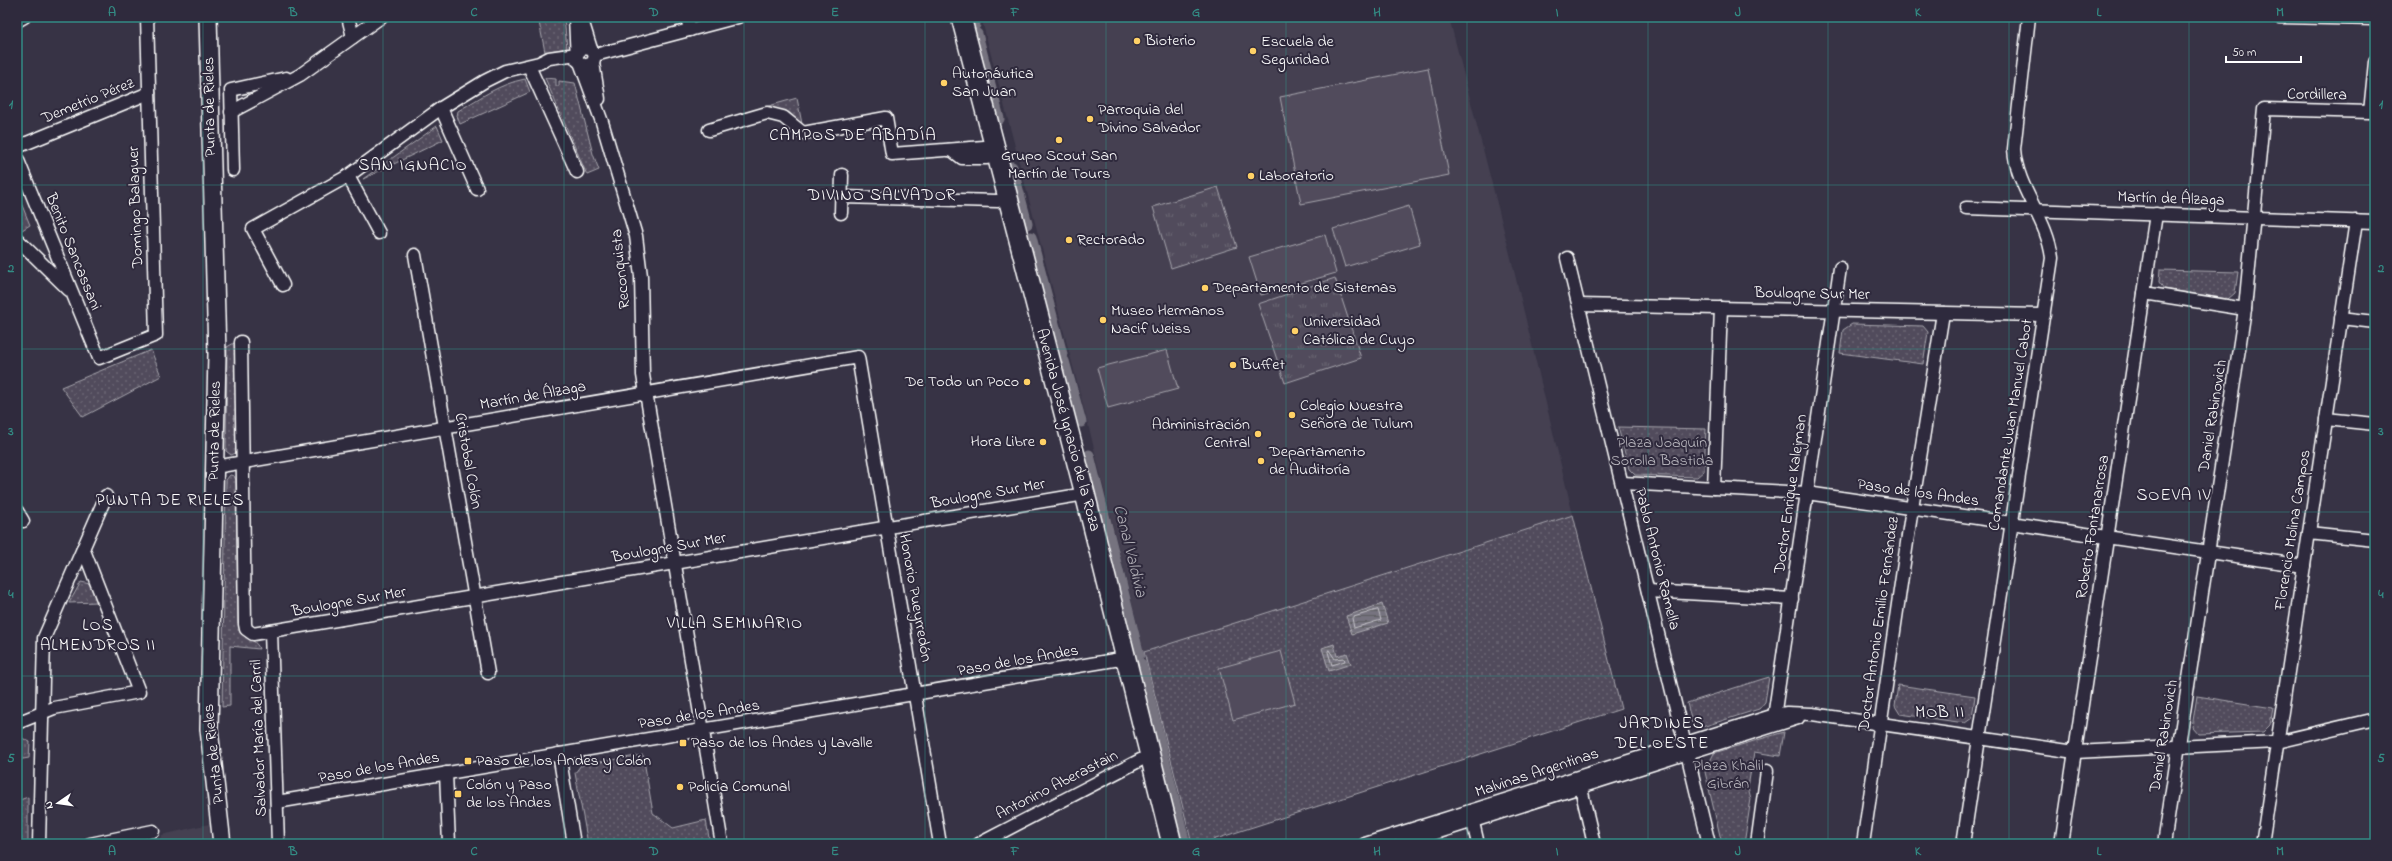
<svg xmlns="http://www.w3.org/2000/svg" width="2392" height="861" font-family="'Indie Flower',sans-serif">
  <defs>
    <pattern id="grass-tufts" width="24" height="20" patternUnits="userSpaceOnUse"><rect width="24" height="20" fill="#514c5c"/><path d="M3 7l-1-3M5 7V3M7 7l1-3M15 17l-1-3M17 17v-4M19 17l1-3" fill="none" stroke="#6b6774"/></pattern>
    <pattern id="park-dots" width="8" height="8" patternUnits="userSpaceOnUse"><rect width="8" height="8" fill="#514c5c"/><path d="M2 2h.1M6 6h.1" fill="none" stroke="#6b6774" stroke-width="1.8" stroke-linecap="round"/></pattern>
    <pattern id="water-rules" width="6" height="5" patternUnits="userSpaceOnUse"><rect width="6" height="5" fill="#76737f"/><path d="M0 2.5h6" fill="none" stroke="#5f5e63"/></pattern>
  </defs>
  <rect width="100%" height="100%" fill="#373345"/>
  <filter id="ink" filterUnits="userSpaceOnUse"><feTurbulence type="fractalNoise" baseFrequency=".025" numOctaves="2"/><feDisplacementMap in="SourceGraphic" scale="8" xChannelSelector="R" yChannelSelector="G"/><feConvolveMatrix kernelMatrix="1 2 1 2 8 2 1 2 1" color-interpolation-filters="sRGB"/></filter>
  <g filter="url(#ink)">
    <g fill="#444051">
      <polygon points="981,17 1449,17 1510,254 1573,515 1144,652 1089,428"/>
      <polygon points="209,824 211,844 156,844 162,835"/>
    </g>
    <g fill="url(#grass-tufts)" stroke="#a8a6ae">
      <polygon points="1218,187 1237,247 1171,268 1153,207"/>
      <polygon points="1335,278 1361,358 1285,383 1258,304"/>
    </g>
    <g fill="url(#park-dots)" stroke="#a8a6ae">
      <polygon points="538,17 564,17 567,48 545,52"/>
      <polygon points="545,78 556,79 556,86 559,86 559,81 575,83 593,154 599,170 587,175"/>
      <path d="M525 79 530 92 460 124 457 116 458 111C480 98 499 84 525 79Z"/>
      <polygon points="797,98 802,124 789,112 765,107"/>
      <polygon points="437,126 443,140 363,179"/>
      <polygon points="17,193 30,225 22,230 17,225"/>
      <polygon points="2160,270 2238,272 2235,293 2228,299 2164,289 2159,282"/>
      <polygon points="1852,324 1923,326 1928,332 1923,364 1840,353 1843,330"/>
      <polygon points="236,342 236,453 231,455 226,451 227,347"/>
      <polygon points="151,350 161,376 83,417 61,387"/>
      <polygon points="1618,427 1706,429 1704,471 1697,477 1635,475 1629,469"/>
      <path d="M230 475 234 476 236 480 238 622C242 636 258 641 259 649L230 646V706L222 707 226 480Z"/>
      <polygon points="1573,515 1621,709 1200,844 1192,844 1144,652"/>
      <polygon points="81,582 90,584 98,602 69,603"/>
      <polygon points="1769,677 1765,702 1759,709 1699,728 1692,723 1687,703"/>
      <polygon points="1898,685 1975,696 1972,718 1965,723 1900,714 1895,706"/>
      <polygon points="2197,696 2273,708 2270,725 2263,732 2198,734 2192,727"/>
      <polygon points="1784,732 1780,756 1754,752 1748,787 1751,799 1744,844 1722,844 1705,772 1714,753"/>
      <polygon points="22,738 30,742 29,758 17,760 17,740"/>
      <polygon points="643,755 653,813 673,828 706,820 710,844 588,844 575,773 581,765"/>
      <polygon points="28,797 28,842 17,844 17,801"/>
    </g>
    <g fill="#514c5c" stroke="#a8a6ae">
      <polygon points="1428,68 1449,175 1301,204 1280,97"/>
      <polygon points="1409,206 1420,244 1345,267 1333,229"/>
      <polygon points="1325,235 1336,273 1261,295 1249,257"/>
      <polygon points="1167,350 1178,389 1108,408 1097,368"/>
      <polygon points="1281,651 1295,703 1233,720 1219,668"/>
    </g>
    <g fill="url(#water-rules)" stroke="#adabb2">
      <polygon points="1382,604 1388,623 1352,634 1346,616"/>
      <polygon points="1334,644 1337,656 1347,653 1351,664 1329,671 1322,648"/>
    </g>
    <g fill="none" stroke-linecap="round" stroke-linejoin="round">
      <g stroke="#c8c7cc" stroke-width="1">
        <polygon points="1378,610 1381,620 1354,628 1352,618"/>
        <polygon points="1329,650 1335,659 1344,658 1345,661 1332,665 1328,652"/>
      </g>
      <g stroke="#76737f" stroke-width="11">
        <polyline points="973,17 975,25"/>
        <polyline points="977,34 999,119"/>
        <polyline points="1012,167 1027,224"/>
        <polyline points="1031,237 1062,354"/>
        <polyline points="1064,361 1081,422"/>
        <polyline points="1089,455 1139,655"/>
        <polyline points="1141,664 1185,844"/>
      </g>
      <defs>
        <g id="street">
          <polyline points="348,17 353,37"/>
          <polyline points="575,17 577,60 584,66 593,63 595,55 591,49 582,48 578,53"/>
          <polyline points="581,17 591,49"/>
          <polyline points="687,17 690,30"/>
          <polyline points="2279,17 2375,19"/>
          <polyline points="17,21 24,17"/>
          <polyline points="595,55 738,17"/>
          <polyline points="593,63 599,99"/>
          <polyline points="581,65 602,122 636,236 641,276 643,375 722,844"/>
          <polyline points="529,66 577,172"/>
          <polyline points="441,108 477,189"/>
          <polyline points="231,112 300,75 381,17"/>
          <polyline points="709,130 767,113 783,117 803,133 886,118 892,154 984,147"/>
          <polyline points="17,147 149,93"/>
          <polyline points="949,150 953,151 962,158 987,158"/>
          <polyline points="17,158 99,358 156,335 147,17"/>
          <polyline points="233,170 231,90 286,78"/>
          <polyline points="348,176 379,233"/>
          <polyline points="841,197 998,201"/>
          <polyline points="1966,208 2375,222"/>
          <polyline points="841,213 842,175"/>
          <polyline points="17,239 69,290"/>
          <polyline points="415,255 488,673"/>
          <polyline points="1567,258 1709,844"/>
          <polyline points="283,285 253,229 348,176 441,108 485,81 505,71 539,63 549,58 577,54"/>
          <polyline points="2144,293 2245,309"/>
          <polyline points="1579,305 2044,315"/>
          <polyline points="2341,318 2375,322"/>
          <polyline points="241,342 245,624 246,629 253,634 1085,494"/>
          <polyline points="2326,419 2375,424"/>
          <polyline points="215,467 858,357 940,844"/>
          <polyline points="1622,483 1807,493 2304,566"/>
          <polyline points="1714,488 1721,308"/>
          <polyline points="17,511 23,521"/>
          <polyline points="2309,533 2375,540"/>
          <polyline points="1648,591 1792,599"/>
          <polyline points="271,631 278,844"/>
          <polyline points="17,723 54,708 139,692 83,548"/>
          <polyline points="1773,724 1840,268"/>
          <polyline points="559,754 574,844"/>
          <polyline points="446,773 449,844"/>
          <polyline points="1579,780 1594,844"/>
          <polyline points="277,802 1126,658"/>
          <polyline points="1471,814 1478,844"/>
          <polyline points="39,844 44,638 106,496"/>
          <polyline points="90,844 153,831"/>
          <polyline points="979,844 1150,755"/>
          <polyline points="1365,844 1775,715 1787,713 1812,714 2075,752 2277,742 2375,719"/>
          <polyline points="1401,844 1798,718"/>
          <polyline points="1757,844 1767,771"/>
          <polyline points="1863,844 1912,508 1943,313"/>
          <path d="M1963 844 2052 258C2047 217 2017 190 2014 149L2029 17"/>
          <polyline points="2061,844 2156,214"/>
          <polyline points="2164,844 2245,309 2264,109 2370,112 2375,62"/>
          <polyline points="2262,844 2356,221"/>
        </g>
        <polyline id="secondary" points="208,17 217,354 209,729 222,844"/>
        <polyline id="primary" points="961,17 1085,494 1172,844"/>
      </defs>
      <use href="#street" stroke="#fff" stroke-width="15"/>
      <use href="#secondary" stroke="#fff" stroke-width="20"/>
      <use href="#primary" stroke="#fff" stroke-width="22"/>
      <use href="#street" stroke="#2f2a3d" stroke-width="12"/>
      <use href="#secondary" stroke="#2f2a3d" stroke-width="17"/>
      <use href="#primary" stroke="#2f2a3d" stroke-width="19"/>
    </g>
  </g>
  <path fill="none" stroke="#338b84" stroke-width="1" stroke-opacity="0.55" d="M203 17V844M383 17V844M564 17V844M744 17V844M925 17V844M1106 17V844M1286 17V844M1467 17V844M1648 17V844M1828 17V844M2009 17V844M2189 17V844M17 185H2375M17 349H2375M17 512H2375M17 676H2375"/>
  <g fill="#ffd166" stroke="#2f2a3d" stroke-width="1.5">
    <circle cx="1137" cy="41" r="4"/>
    <circle cx="1253" cy="51" r="4"/>
    <circle cx="944" cy="83" r="4"/>
    <circle cx="1090" cy="119" r="4"/>
    <circle cx="1059" cy="140" r="4"/>
    <circle cx="1251" cy="176" r="4"/>
    <circle cx="1069" cy="240" r="4"/>
    <circle cx="1205" cy="288" r="4"/>
    <circle cx="1103" cy="320" r="4"/>
    <circle cx="1295" cy="331" r="4"/>
    <circle cx="1233" cy="365" r="4"/>
    <circle cx="1027" cy="382" r="4"/>
    <circle cx="1292" cy="415" r="4"/>
    <circle cx="1258" cy="434" r="4"/>
    <circle cx="1043" cy="442" r="4"/>
    <circle cx="1261" cy="461" r="4"/>
    <rect x="679" y="739" width="8" height="8" rx="2"/>
    <rect x="464" y="757" width="8" height="8" rx="2"/>
    <circle cx="680" cy="787" r="4"/>
    <rect x="454" y="790" width="8" height="8" rx="2"/>
  </g>
  <g text-anchor="middle" dominant-baseline="central" stroke-width="4" stroke-linejoin="round" paint-order="stroke">
    <g font-size="16" fill="#fff" stroke="#2f2a3d" text-anchor="start">
      <text x="1145" y="41">Bioterio</text>
      <text x="1261" y="42">Escuela de<tspan x="1261" dy="18">Seguridad</tspan></text>
      <text x="952" y="74">Autonáutica<tspan x="952" dy="18">San Juan</tspan></text>
      <text x="1098" y="110">Parroquia del<tspan x="1098" dy="18">Divino Salvador</tspan></text>
      <text x="1059" y="156" text-anchor="middle">Grupo Scout San<tspan x="1059" dy="18">Martín de Tours</tspan></text>
      <text x="1259" y="176">Laboratorio</text>
      <text x="1077" y="240">Rectorado</text>
      <text x="1213" y="288">Departamento de Sistemas</text>
      <text x="1111" y="311">Museo Hermanos<tspan x="1111" dy="18">Nacif Weiss</tspan></text>
      <text x="1303" y="322">Universidad<tspan x="1303" dy="18">Católica de Cuyo</tspan></text>
      <text x="1241" y="365">Buffet</text>
      <text x="1019" y="382" text-anchor="end">De Todo un Poco</text>
      <text x="1300" y="406">Colegio Nuestra<tspan x="1300" dy="18">Señora de Tulum</tspan></text>
      <text x="1250" y="425" text-anchor="end">Administración<tspan x="1250" dy="18">Central</tspan></text>
      <text x="1035" y="442" text-anchor="end">Hora Libre</text>
      <text x="1269" y="452">Departamento<tspan x="1269" dy="18">de Auditoría</tspan></text>
      <text x="691" y="743">Paso de los Andes y Lavalle</text>
      <text x="476" y="761">Paso de los Andes y Colón</text>
      <text x="466" y="785">Colón y Paso<tspan x="466" dy="18">de los Andes</tspan></text>
      <text x="688" y="787">Policía Comunal</text>
    </g>
    <g font-size="16" fill="#fff" stroke="#2f2a3d">
      <text transform="translate(2317 95) rotate(1)">Cordillera</text>
      <text transform="translate(88 101) rotate(-22)">Demetrio Pérez</text>
      <text transform="translate(210 107) rotate(-91)">Punta de Rieles</text>
      <text transform="translate(2171 199) rotate(2)">Martín de Álzaga</text>
      <text transform="translate(136 207) rotate(-92)">Domingo Balaguer</text>
      <text transform="translate(73 252) rotate(68)">Benito Sancassani</text>
      <text transform="translate(621 269) rotate(-96)">Reconquista</text>
      <text transform="translate(1812 294) rotate(1)">Boulogne Sur Mer</text>
      <text transform="translate(533 396) rotate(-10)">Martín de Álzaga</text>
      <text transform="translate(2213 416) rotate(-81)">Daniel Rabinovich</text>
      <text transform="translate(2011 425) rotate(-81)">Comandante Juan Manuel Cabot</text>
      <text transform="translate(1068 430) rotate(75)">Avenida José Ignacio de la Roza</text>
      <text transform="translate(215 431) rotate(-89)">Punta de Rieles</text>
      <text transform="translate(468 461) rotate(80)">Cristobal Colón</text>
      <text transform="translate(1918 493) rotate(8)">Paso de los Andes</text>
      <text transform="translate(988 494) rotate(-10)">Boulogne Sur Mer</text>
      <text transform="translate(1791 494) rotate(-82)">Doctor Enrique Kalejman</text>
      <text transform="translate(2093 527) rotate(-81)">Roberto Fontanarrosa</text>
      <text transform="translate(2293 530) rotate(-81)">Florencio Molina Campos</text>
      <text transform="translate(669 548) rotate(-10)">Boulogne Sur Mer</text>
      <text transform="translate(1657 559) rotate(76)">Pablo Antonio Ramella</text>
      <text transform="translate(915 598) rotate(80)">Honorio Pueyrredón</text>
      <text transform="translate(349 602) rotate(-10)">Boulogne Sur Mer</text>
      <text transform="translate(1879 624) rotate(-82)">Doctor Antonio Emilio Fernández</text>
      <text transform="translate(1018 661) rotate(-10)">Paso de los Andes</text>
      <text transform="translate(699 715) rotate(-9)">Paso de los Andes</text>
      <text transform="translate(2164 736) rotate(-81)">Daniel Rabinovich</text>
      <text transform="translate(259 738) rotate(-92)">Salvador María del Carril</text>
      <text transform="translate(214 754) rotate(-96)">Punta de Rieles</text>
      <text transform="translate(379 768) rotate(-10)">Paso de los Andes</text>
      <text transform="translate(1537 773) rotate(-18)">Malvinas Argentinas</text>
      <text transform="translate(1057 785) rotate(-27)">Antonino Aberastain</text>
    </g>
    <g font-size="16" fill="#b9b7be" stroke="#2f2a3d">
      <text x="1662" y="443">Plaza Joaquín<tspan x="1662" dy="18">Sorolla Bastida</tspan></text>
      <text x="1728" y="766">Plaza Khalil<tspan x="1728" dy="18">Gibrán</tspan></text>
    </g>
    <g font-size="17" letter-spacing="1" fill="#fff" stroke="#2f2a3d">
      <text x="853" y="135">CAMPOS DE ABADÍA</text>
      <text x="413" y="165">SAN IGNACIO</text>
      <text x="882" y="195">DIVINO SALVADOR</text>
      <text x="2174" y="495">SOEVA IV</text>
      <text x="170" y="500">PUNTA DE RIELES</text>
      <text x="735" y="623">VILLA SEMINARIO</text>
      <text x="98" y="625">LOS<tspan x="98" dy="20">ALMENDROS II</tspan></text>
      <text x="1940" y="712">MOB II</text>
      <text x="1662" y="723">JARDINES<tspan x="1662" dy="20">DEL OESTE</tspan></text>
    </g>
    <g font-size="17" font-style="italic" fill="#b4b2b9" stroke="#2f2a3d">
      <text transform="translate(1130 551) rotate(76)">Canal Valdivia</text>
    </g>
  </g>
  <rect width="2392" height="861" fill="none" stroke="#2f2a3d" stroke-width="44"/>
  <g transform="translate(58 803) rotate(257)" stroke="#2f2a3d" stroke-width="3" paint-order="stroke">
  <path d="M0-3L7 15L0 10L-7 15Z" fill="#ffffff"/>
  <text y="-6" font-size="11" font-weight="bold" text-anchor="middle" fill="#ffffff">N</text>
  </g>
  <path d="M2226 56v6h75v-6" fill="none" stroke="#ffffff" stroke-width="2"/>
  <text x="2232" y="56" font-size="12" fill="#ffffff" stroke="#2f2a3d" stroke-width="3" paint-order="stroke">50 m</text>
  <rect x="22" y="22" width="2348" height="817" fill="none" stroke="#338b84" stroke-width="1.5"/>
  <g font-size="13" text-anchor="middle" font-weight="bold" fill="#338b84">
    <text x="112" y="16">A</text>
    <text x="293" y="16">B</text>
    <text x="474" y="16">C</text>
    <text x="654" y="16">D</text>
    <text x="835" y="16">E</text>
    <text x="1015" y="16">F</text>
    <text x="1196" y="16">G</text>
    <text x="1377" y="16">H</text>
    <text x="1557" y="16">I</text>
    <text x="1738" y="16">J</text>
    <text x="1918" y="16">K</text>
    <text x="2099" y="16">L</text>
    <text x="2280" y="16">M</text>
    <text x="11" y="108">1</text>
    <text x="2381" y="108">1</text>
    <text x="11" y="272">2</text>
    <text x="2381" y="272">2</text>
    <text x="11" y="435">3</text>
    <text x="2381" y="435">3</text>
    <text x="11" y="598">4</text>
    <text x="2381" y="598">4</text>
    <text x="11" y="762">5</text>
    <text x="2381" y="762">5</text>
    <text x="112" y="855">A</text>
    <text x="293" y="855">B</text>
    <text x="474" y="855">C</text>
    <text x="654" y="855">D</text>
    <text x="835" y="855">E</text>
    <text x="1015" y="855">F</text>
    <text x="1196" y="855">G</text>
    <text x="1377" y="855">H</text>
    <text x="1557" y="855">I</text>
    <text x="1738" y="855">J</text>
    <text x="1918" y="855">K</text>
    <text x="2099" y="855">L</text>
    <text x="2280" y="855">M</text>
  </g>
</svg>
